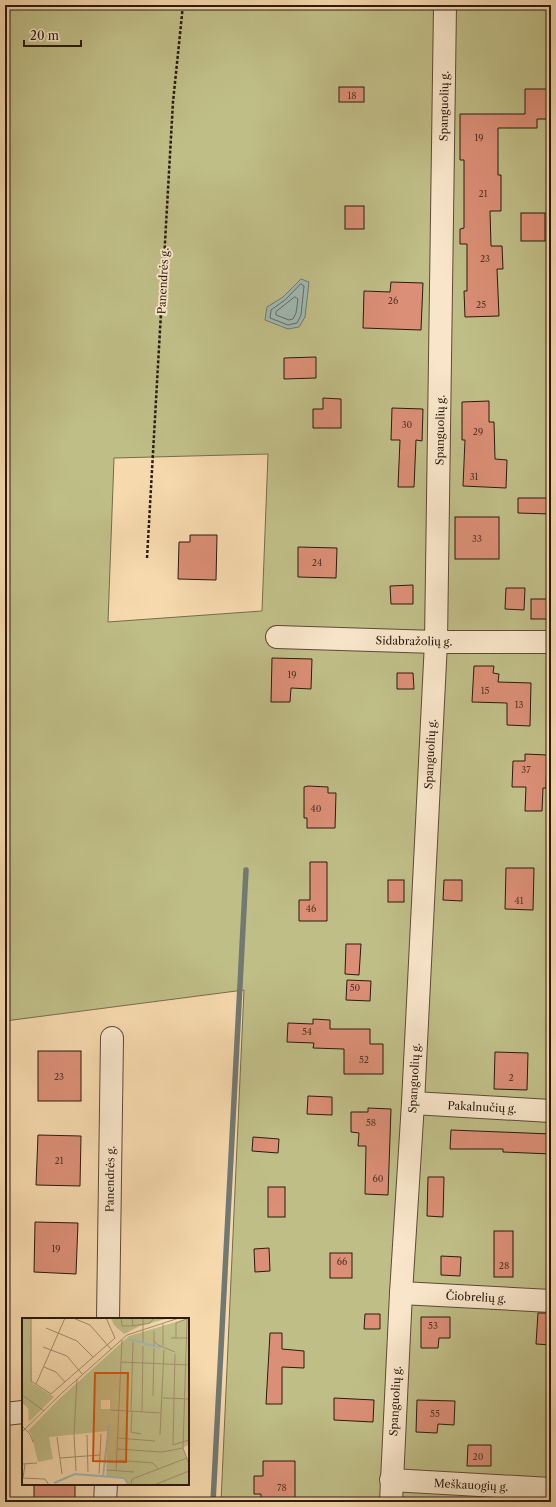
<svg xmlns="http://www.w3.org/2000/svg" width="556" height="1507" font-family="'Libre Caslon Text',serif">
  <rect width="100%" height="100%" fill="#f6d9ad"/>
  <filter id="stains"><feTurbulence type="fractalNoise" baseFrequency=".005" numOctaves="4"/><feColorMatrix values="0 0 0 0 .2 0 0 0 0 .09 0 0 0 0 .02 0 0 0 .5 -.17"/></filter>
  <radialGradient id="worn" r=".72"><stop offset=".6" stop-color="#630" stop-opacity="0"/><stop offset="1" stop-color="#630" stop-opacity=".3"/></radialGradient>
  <path fill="#c0be87" stroke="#766c4c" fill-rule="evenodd" d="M5 5H551V1502H221L244 990 5 1021ZM268 454 262 611 108 622 114 458Z"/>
  <polygon fill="#9fb9b2" stroke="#717972" points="301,279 309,282 305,317 299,327 288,329 265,320 267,307 283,297"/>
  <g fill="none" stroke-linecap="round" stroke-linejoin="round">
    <g stroke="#656a62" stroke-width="1">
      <polygon points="301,284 304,286 301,315 297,323 288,325 270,318 271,310 285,300"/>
      <polygon points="295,297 298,299 296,313 293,319 289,320 276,315 276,312"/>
    </g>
    <polyline stroke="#717972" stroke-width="5.5" points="213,1502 246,870"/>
  </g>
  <g fill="#db8f76" stroke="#2b1a11">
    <rect x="339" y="87" width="25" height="15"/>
    <polygon points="525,89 550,89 550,119 537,119 537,128 498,128 498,175 501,175 501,211 490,211 491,246 502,246 503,269 497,269 499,316 465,317 464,291 467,291 467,244 460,244 460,229 464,228 464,160 460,160 460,114 525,114"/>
    <rect x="345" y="206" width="19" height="23"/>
    <rect x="521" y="213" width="24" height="28"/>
    <polygon points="391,282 423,283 421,330 363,328 364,291 390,292"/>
    <polygon points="316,357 316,378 284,379 284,358"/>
    <polygon points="323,398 341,399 341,428 313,428 313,409 323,409"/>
    <polygon points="489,401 489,422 494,422 495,459 507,460 506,488 463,486 465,440 462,440 462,402"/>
    <polygon points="392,408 423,409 422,441 416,440 414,487 398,487 400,440 391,440"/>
    <polygon points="518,498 551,498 550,514 518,513"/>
    <rect x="455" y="517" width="44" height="42"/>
    <polygon points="190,535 217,535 216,580 178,579 179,542 190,542"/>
    <polygon points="298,547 337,548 336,578 298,577"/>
    <polygon points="413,585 413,604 391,604 390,586"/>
    <polygon points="506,588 525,588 524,610 505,609"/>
    <rect x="531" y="599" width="20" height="20"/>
    <polygon points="272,658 312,659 311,689 291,688 290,702 271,702"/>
    <polygon points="474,666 494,666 493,673 499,674 498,682 531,683 530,726 507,725 507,703 472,702"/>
    <polygon points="397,673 413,673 414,689 397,689"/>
    <polygon points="525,754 547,755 546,788 543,788 542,811 525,811 526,787 512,787 513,761 525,761"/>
    <polygon points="308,786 328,787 328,793 336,793 335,828 307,828 307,818 304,818 304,787"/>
    <polygon points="310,862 327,862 327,921 299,921 299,900 310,900"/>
    <polygon points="506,868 534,868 533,910 505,909"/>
    <rect x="388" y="880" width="16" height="22"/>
    <polygon points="444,880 462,880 462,901 443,900"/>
    <polygon points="346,944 361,944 359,975 345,974"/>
    <polygon points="347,980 371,981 370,1001 346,1000"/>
    <polygon points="313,1019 330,1020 330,1029 370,1029 370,1044 383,1044 383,1074 344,1074 344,1049 313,1048 314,1043 287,1042 288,1023 313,1024"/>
    <rect x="38" y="1051" width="43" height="50"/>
    <polygon points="495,1052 528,1053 527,1090 494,1089"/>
    <polygon points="308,1096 332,1097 332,1115 307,1114"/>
    <polygon points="368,1108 391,1109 388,1195 365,1194 366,1146 358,1146 359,1133 351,1132 351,1112 368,1112"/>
    <polygon points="451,1130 551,1134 551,1154 503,1152 503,1149 450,1149"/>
    <polygon points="38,1135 81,1136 80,1186 36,1185"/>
    <polygon points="253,1137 279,1139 278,1153 252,1151"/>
    <polygon points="428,1177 444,1177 443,1217 427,1216"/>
    <rect x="268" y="1187" width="17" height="30"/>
    <polygon points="35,1222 78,1223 76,1274 34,1272"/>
    <rect x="494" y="1231" width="19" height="46"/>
    <polygon points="269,1248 270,1271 255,1272 254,1249"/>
    <rect x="330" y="1253" width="22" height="25"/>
    <polygon points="441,1256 461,1257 460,1276 441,1275"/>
    <polygon points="538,1313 551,1313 551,1345 536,1344"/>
    <polygon points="365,1314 380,1314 380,1329 364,1329"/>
    <polygon points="421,1317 450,1317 450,1338 439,1338 438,1348 421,1348"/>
    <polygon points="270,1333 282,1333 282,1349 304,1351 304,1368 282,1367 282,1404 266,1404"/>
    <polygon points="334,1398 374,1400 373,1422 334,1420"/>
    <polygon points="417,1400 455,1401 454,1425 438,1424 437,1433 416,1432"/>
    <polygon points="468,1445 491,1445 491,1466 467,1466"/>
    <polygon points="263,1461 295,1461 295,1502 261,1502 261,1494 254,1494 254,1476 263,1476"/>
    <rect x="34" y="1484" width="41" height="18"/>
  </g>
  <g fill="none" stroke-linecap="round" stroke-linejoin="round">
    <defs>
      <g id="street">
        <polyline points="277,637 436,642 551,642"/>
        <polyline points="413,1103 551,1111"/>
        <polyline points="401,1293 551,1301"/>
        <polyline points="108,1319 112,1038"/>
        <polyline points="5,1414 23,1412"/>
        <polyline points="391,1480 551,1489"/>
        <polyline points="105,1502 106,1484"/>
        <polyline points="391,1502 401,1293 413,1103 436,642 445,5"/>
      </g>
    </defs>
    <use href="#street" stroke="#5e4a38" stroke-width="24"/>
    <polyline stroke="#2b1a11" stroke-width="2.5" stroke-dasharray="3 2" stroke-linecap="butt" points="147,558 173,102 183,5"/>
    <use href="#street" stroke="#f9e6ca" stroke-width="22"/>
  </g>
  <g text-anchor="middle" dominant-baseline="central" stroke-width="4" stroke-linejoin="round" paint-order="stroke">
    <g font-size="9" fill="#57372a">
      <text x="352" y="95">18</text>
      <text x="479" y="137">19</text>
      <text x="483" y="193">21</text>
      <text x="485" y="258">23</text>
      <text x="393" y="300">26</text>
      <text x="481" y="304">25</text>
      <text x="407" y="424">30</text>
      <text x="478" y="431">29</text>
      <text x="474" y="476">31</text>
      <text x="477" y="538">33</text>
      <text x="317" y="562">24</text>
      <text x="292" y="674">19</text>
      <text x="485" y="690">15</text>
      <text x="519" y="704">13</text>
      <text x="526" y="769">37</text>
      <text x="316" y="808">40</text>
      <text x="519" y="900">41</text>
      <text x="311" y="908">46</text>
      <text x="355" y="987">50</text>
      <text x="307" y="1031">54</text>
      <text x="364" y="1059">52</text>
      <text x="59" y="1076">23</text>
      <text x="511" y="1077">2</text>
      <text x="371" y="1122">58</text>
      <text x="59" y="1160">21</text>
      <text x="378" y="1178">60</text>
      <text x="56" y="1248">19</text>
      <text x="342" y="1261">66</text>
      <text x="504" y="1265">28</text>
      <text x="433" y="1325">53</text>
      <text x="435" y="1413">55</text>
      <text x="478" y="1456">20</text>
      <text x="282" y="1487">78</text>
    </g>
    <g font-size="11" fill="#2b1a11" stroke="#f9e6ca">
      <text transform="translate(444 106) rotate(-89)">Spanguolių g.</text>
      <text transform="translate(163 281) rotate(-87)">Panendrės g.</text>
      <text transform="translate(440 430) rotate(-89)">Spanguolių g.</text>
      <text transform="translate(414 641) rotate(1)">Sidabražolių g.</text>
      <text transform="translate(430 754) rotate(-87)">Spanguolių g.</text>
      <text transform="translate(414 1078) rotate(-87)">Spanguolių g.</text>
      <text transform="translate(482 1107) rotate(3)">Pakalnučių g.</text>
      <text transform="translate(110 1179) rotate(-89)">Panendrės g.</text>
      <text transform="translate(476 1297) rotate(3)">Čiobrelių g.</text>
      <text transform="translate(395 1401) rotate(-87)">Spanguolių g.</text>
      <text transform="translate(471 1485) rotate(3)">Meškauogių g.</text>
    </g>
  </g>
  <g transform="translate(22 1318)">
    <rect width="167" height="167" fill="#f6d9ad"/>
    <path d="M0 0H9L10 65 32 79 7 104 6 90 0 85ZM89 0H147L118 8 102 16 92 7ZM167 0V126L161 130 167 146V167H105L103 161 84 158 86 113 27 119 31 141 16 144 9 115 6 113 36 82 107 18ZM79 82H88V91H79Z" fill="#c0be87" fill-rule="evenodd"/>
    <path fill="none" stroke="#9fb9b2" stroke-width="2" d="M107 21 139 30M81 159 87 106M32 165 53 156 102 160 107 167"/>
    <path fill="none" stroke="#a58d6f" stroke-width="1" d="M9 0V63L29 76 93 20 84 0M51 0 68 7 89 31M99 0 100 8H111M110 0 111 8 128 5 132 0M121 0V24M165 0 161 130 167 146M24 10 55 23 71 39M149 20H167M154 20V5L167 0M132 23 136 27 153 34M132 28V13M141 28V6M21 29 45 38 60 56M153 36 151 127 167 122M99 44 167 47M22 49 34 54 43 64M14 66 43 0M0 77 22 93M131 78 132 30M141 80 167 81M89 92 139 95M109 93 111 24M110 93 109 114 119 116M120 93 121 28M0 108 8 116 11 124M0 114 41 74 105 17 157 0M65 117 66 154M138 117 142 32M35 119 40 156M96 120 133 123M95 131 140 134 161 130M38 140 78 137M94 142 131 145 136 151M0 146 15 145M85 152 112 154M54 153 52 117 55 61M94 153 100 22M77 156 79 116M0 160 23 161 27 167M1 160 3 146M109 167 110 161 165 140M132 167 167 153"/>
    <path fill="#d5530c" fill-opacity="0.15" stroke="#d5530c" stroke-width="2" d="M73 55H106L104 144 71 143Z"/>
    <rect width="167" height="167" fill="none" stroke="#2b1a11" stroke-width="2"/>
  </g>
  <rect width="556" height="1507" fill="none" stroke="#f6d9ad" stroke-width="20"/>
  <rect x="6" y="6" width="544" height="1495" fill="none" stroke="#2b1a11" stroke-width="2"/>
  <rect x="10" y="10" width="536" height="1487" fill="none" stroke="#2b1a11"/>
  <path d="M24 40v6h57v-6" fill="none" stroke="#2b1a11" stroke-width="2"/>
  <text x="30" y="40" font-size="12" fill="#2b1a11" stroke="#f9e6ca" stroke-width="3" paint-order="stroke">20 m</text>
  <rect width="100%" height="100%" filter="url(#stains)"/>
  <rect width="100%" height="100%" fill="url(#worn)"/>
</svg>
